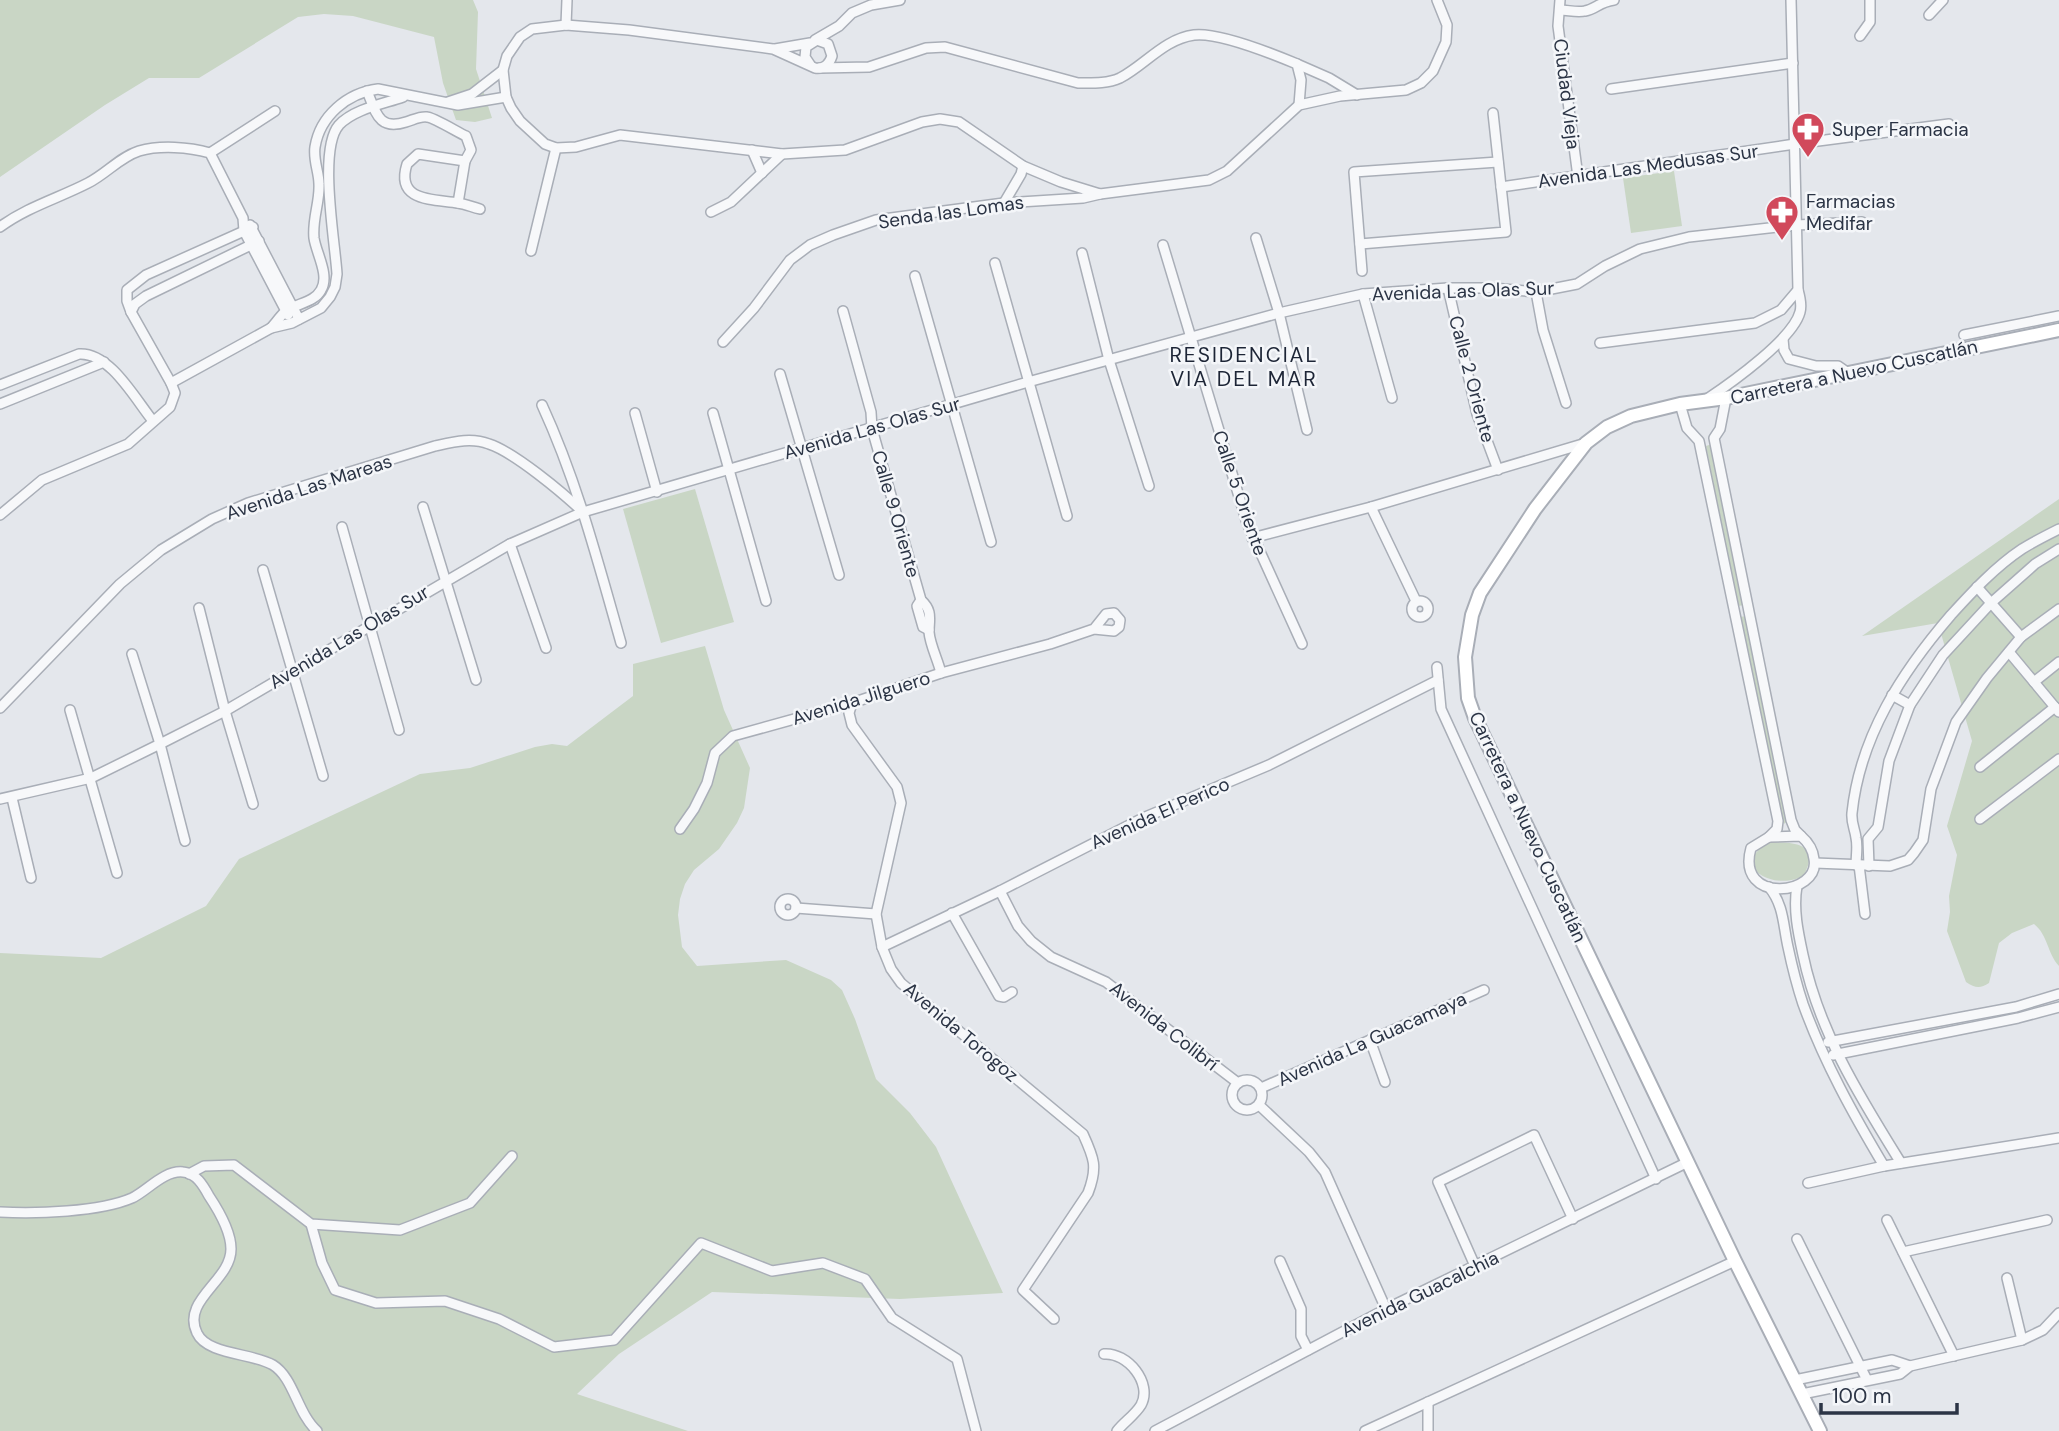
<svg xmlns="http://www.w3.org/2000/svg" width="2059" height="1431" font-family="'DM Sans',sans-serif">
  <rect width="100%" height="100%" fill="#e4e7ec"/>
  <g fill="#c9d6c5">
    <polygon points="0,0 473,0 478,12 476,69 492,118 475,122 456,120 443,83 434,37 353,16 324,14 298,17 199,78 149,78 105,105 0,177"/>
    <polygon points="1674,171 1682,226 1631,233 1623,178"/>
    <polygon points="1712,444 1744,605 1738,606 1706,446"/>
    <polygon points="695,489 734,622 661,643 623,509"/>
    <path d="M2059 499V966C2047 953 2048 935 2034 924L2012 933 1999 943 1989 983C1980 989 1975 988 1966 982L1947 931 1950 912 1949 896 1957 855 1947 826 1972 741 1938 623 1862 636Z"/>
    <polygon points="1746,616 1787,821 1784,824 1740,617"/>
    <polygon points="705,646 724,710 750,768 744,808 737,823 719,849 694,870 685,884 680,899 678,915 682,947 697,966 786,960 831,980 842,990 855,1019 876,1079 910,1113 936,1147 1003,1293 900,1299 712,1292 619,1354 577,1394 688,1431 0,1431 0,953 101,958 206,906 239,859 420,774 470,768 535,747 552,744 567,746 633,696 633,664"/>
    <path d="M1770 842C1793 843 1821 842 1804 875 1777 893 1725 866 1770 842Z"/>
  </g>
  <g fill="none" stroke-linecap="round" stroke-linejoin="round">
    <defs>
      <g id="street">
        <polyline points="1560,0 1558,26 1578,177"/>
        <path d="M1560 10C1568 10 1577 13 1585 11 1596 9 1599 2 1614 0"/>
        <polyline points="1929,15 1943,0"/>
        <polyline points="566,25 567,0"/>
        <polyline points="1860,36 1870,22 1870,0"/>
        <polyline points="815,40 839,26 852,13 871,5 900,0"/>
        <polyline points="775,49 810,43"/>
        <polyline points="1297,64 1329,78 1357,95"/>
        <path d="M811 66 805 57 806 47 817 40 828 44 832 56C829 65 824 69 815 68L773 49 629 30 566 25 532 29 520 37 507 56 503 70 506 97 511 108 520 121 545 144 556 148 576 147 620 135 782 154 845 150 922 122 940 119 959 122 1023 166 1061 182 1100 194 1209 180 1227 171 1299 105 1340 96 1406 90 1421 83 1433 71 1446 42 1447 25 1437 0"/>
        <path d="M820 68 869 67 926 48 945 47 1078 83C1091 83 1107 84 1120 78 1145 65 1164 39 1194 35 1218 32 1273 54 1297 64L1301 80 1299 105"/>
        <polyline points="1611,89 1793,63"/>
        <path d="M367 91C376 112 378 131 406 122 413 120 420 116 427 117 433 117 459 133 466 136L471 150 465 161 458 203"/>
        <polyline points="448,102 472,94 503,70"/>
        <polyline points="752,150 762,173"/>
        <polyline points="210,153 275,111"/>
        <path d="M465 161 418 154 407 164C395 202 433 199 458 203 465 204 472 207 480 209"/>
        <polyline points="1501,187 1795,144 1949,124"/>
        <polyline points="1004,203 1021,174 1023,166"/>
        <polyline points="711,212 731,202 782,154"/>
        <polyline points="250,225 299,319"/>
        <path d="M0 227C27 207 59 198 88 183 106 174 120 157 139 151 160 145 189 147 210 153L243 218 244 231 288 315"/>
        <polyline points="1256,238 1279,313 1307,430"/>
        <polyline points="1360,244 1506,232 1493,113"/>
        <polyline points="1163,245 1247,523 1302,644"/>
        <polyline points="531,251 556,148"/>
        <polyline points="1082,253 1109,360 1149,486"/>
        <polyline points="995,263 1067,516"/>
        <polyline points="1362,271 1354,172 1498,162"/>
        <polyline points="915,276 991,542"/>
        <polyline points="1448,288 1477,414 1498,470"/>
        <polyline points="1536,292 1543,330 1566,403"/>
        <polyline points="1363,294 1392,398"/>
        <path d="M843 311 871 412 872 429 921 600C933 611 929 619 929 632 930 645 938 660 941 673"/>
        <polyline points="131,312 135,304 146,296 259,241"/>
        <path d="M271 328C276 323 280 316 285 312 296 303 314 303 321 290 330 275 316 253 314 238 312 219 320 202 319 184 319 172 313 160 315 147 320 116 347 93 378 89L458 105 506 97"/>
        <polyline points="1964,335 2059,316"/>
        <polyline points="1783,339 1784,350 1789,359 1816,366 1838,366 1848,373"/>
        <polyline points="723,342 754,308 790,260 810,245 833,235 876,220 1004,203 1083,198 1100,194"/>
        <polyline points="1600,343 1755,323 1781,310 1798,290 1791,0"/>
        <polyline points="780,374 839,575"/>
        <path d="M171 383 271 328 292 323 321 308 330 297 335 287 337 274C335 241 318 149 339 125 354 109 383 104 403 97"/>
        <path d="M0 385 79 354C110 352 135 399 153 421"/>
        <polyline points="1726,398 1720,429 1714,438 1791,820 1795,830 1801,836"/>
        <path d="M1707 399C1731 383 1793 339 1800 312 1802 305 1800 297 1798 290"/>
        <polyline points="0,404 104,362"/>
        <polyline points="1680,404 1687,428 1699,441 1778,821 1777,829 1769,837"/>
        <path d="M542 405C577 481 598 562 621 643"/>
        <polyline points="635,413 657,492"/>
        <polyline points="713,413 766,601"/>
        <polyline points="423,507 476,680"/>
        <polyline points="1371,507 1416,601"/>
        <polyline points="0,515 42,480 128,444 170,407 175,393 171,383 131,312 127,301 127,290 146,275 253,227"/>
        <polyline points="342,527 399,730"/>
        <polyline points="1252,538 1371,507 1586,443"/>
        <polyline points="510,544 546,648"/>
        <polyline points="263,570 323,776"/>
        <polyline points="1977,587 2021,637"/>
        <polyline points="921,600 917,606 923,627 929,630"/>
        <circle cx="1420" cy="609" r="8"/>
        <polyline points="199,608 225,711 253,804"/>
        <polyline points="2009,652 2059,712"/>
        <polyline points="132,654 160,744 185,841"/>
        <polyline points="1437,667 1441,709 1656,1179"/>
        <polyline points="2034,682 2059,662"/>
        <polyline points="1892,695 1910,705"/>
        <path d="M852 703 849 713 852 725 897 787 901 803 876 914 882 947 891 969 901 983 1083 1134C1094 1158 1098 1167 1088 1193L1023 1290 1054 1319"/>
        <path d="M0 708 120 584 161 550 212 519 248 503 435 446C453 442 471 437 489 444 514 452 563 493 583 512"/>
        <polyline points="70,710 117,873"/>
        <polyline points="1980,767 2055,707"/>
        <polyline points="12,798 31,878"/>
        <polyline points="0,799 91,778 160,744 225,711 510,544 583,512 1028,382 1279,313 1363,294 1448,288 1493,288 1536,292 1577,284 1605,266 1640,249 1689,237 1796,225 1862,222"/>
        <polyline points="1980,819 2059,759"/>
        <polyline points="680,829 694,809 707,783 715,753 733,736 852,703 941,673 1050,644 1094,629 1114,631 1119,627 1120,620 1114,613 1106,614 1094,629"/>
        <path d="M1801 836C1808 842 1813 849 1814 859 1821 896 1735 905 1751 848L1769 837Z"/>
        <polyline points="1815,863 1890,866 1908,860 1914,853 1923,840 1931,789 1956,722 1987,678 2021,637 2059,609"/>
        <path d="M1856 865C1856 857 1858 846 1856 838 1855 829 1851 823 1852 813 1860 736 1902 672 1951 615 1972 592 1995 567 2022 549 2033 542 2047 535 2059 529"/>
        <polyline points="1859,865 1865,914"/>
        <polyline points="1869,866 1868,839 1878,827 1889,761 1910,705 1943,655 1991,603 2035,564 2059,549"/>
        <path d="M1797 886C1793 909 1798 932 1803 955 1819 1032 1860 1097 1901 1163"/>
        <path d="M1769 887C1784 905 1783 925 1788 947 1792 966 1797 986 1803 1004 1824 1062 1853 1114 1884 1166"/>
        <polyline points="1000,891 1018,926 1031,941 1051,957 1106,982 1238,1083"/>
        <circle cx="788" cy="907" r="8"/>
        <polyline points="796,908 876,914"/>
        <polyline points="952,913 999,996 1004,997 1012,992"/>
        <polyline points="882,947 1000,891 1143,818 1269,765 1438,680"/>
        <polyline points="1370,1040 1385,1082"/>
        <polyline points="1828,1042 2016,1007 2059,994"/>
        <polyline points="1833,1055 2018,1018 2059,1007"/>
        <circle cx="1247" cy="1095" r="15"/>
        <polyline points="1261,1088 1484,990"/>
        <polyline points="1259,1105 1309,1152 1325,1172 1386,1309"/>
        <polyline points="189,1174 204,1166 234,1165 311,1224 400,1230 470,1203 512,1156"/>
        <polyline points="1808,1183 1884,1166 2059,1138"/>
        <path d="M0 1212C35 1214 100 1212 132 1198 147 1191 164 1170 183 1172 196 1173 203 1185 209 1196 219 1211 231 1231 231 1249 231 1281 181 1300 197 1333 207 1355 253 1353 273 1365 294 1378 297 1413 317 1431"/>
        <polyline points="1887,1220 1954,1356"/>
        <polyline points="311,1224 322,1263 335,1290 376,1303 445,1301 499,1319 554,1347 614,1340 701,1243 772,1271 823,1263 865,1279 892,1318 957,1359 976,1431"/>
        <polyline points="1797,1239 1867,1380"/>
        <polyline points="1903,1252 2047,1220"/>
        <polyline points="1280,1261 1301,1309 1301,1336 1308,1350"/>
        <polyline points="1475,1266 1438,1182 1534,1135 1573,1219"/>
        <polyline points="2007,1278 2022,1340"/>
        <path d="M1104 1354C1127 1352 1153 1383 1141 1405 1135 1415 1124 1422 1117 1431"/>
        <polyline points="1795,1380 1892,1360 1910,1366"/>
        <polyline points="1802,1394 1900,1374 1910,1366 2022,1340 2043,1330 2059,1313"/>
        <polyline points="1155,1431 1386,1309 1688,1162"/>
        <polyline points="1365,1431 1735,1261"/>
        <polyline points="1428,1431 1428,1402"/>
      </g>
      <polyline id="secondary" points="1820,1431 1735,1261 1475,718 1468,698 1465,657 1472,615 1480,593 1535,509 1586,443 1607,427 1631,416 1680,404 1726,398 2059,330"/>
    </defs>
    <use href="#street" stroke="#a9aeb7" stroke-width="12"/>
    <use href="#secondary" stroke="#a9aeb7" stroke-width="16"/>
    <use href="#street" stroke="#f7f8fa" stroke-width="9"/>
    <use href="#secondary" stroke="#fff" stroke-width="12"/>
  </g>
  <defs>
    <symbol id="pharmacy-pin" viewBox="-11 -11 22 30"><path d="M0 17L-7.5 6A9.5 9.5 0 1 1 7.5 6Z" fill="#d1495b" stroke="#f4f6f9"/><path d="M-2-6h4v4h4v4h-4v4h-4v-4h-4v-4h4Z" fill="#fff"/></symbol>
  </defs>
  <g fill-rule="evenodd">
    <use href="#pharmacy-pin" x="1789" y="110" width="38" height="52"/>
    <use href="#pharmacy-pin" x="1763" y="193" width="38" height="52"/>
  </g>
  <g text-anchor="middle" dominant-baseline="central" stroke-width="5" stroke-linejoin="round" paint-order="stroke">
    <g font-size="19" fill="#2b3445" stroke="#f4f6f9">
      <text transform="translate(1567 94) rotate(83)">Ciudad Vieja</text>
      <text transform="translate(1648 166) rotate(-8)">Avenida Las Medusas Sur</text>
      <text transform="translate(951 212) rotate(-8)">Senda las Lomas</text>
      <text transform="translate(1463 291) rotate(-2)">Avenida Las Olas Sur</text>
      <text transform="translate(1854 372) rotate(-12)">Carretera a Nuevo Cuscatlán</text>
      <text transform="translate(1472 379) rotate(75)">Calle 2 Oriente</text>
      <text transform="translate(872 428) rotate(-16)">Avenida Las Olas Sur</text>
      <text transform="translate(309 487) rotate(-18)">Avenida Las Mareas</text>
      <text transform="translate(1240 493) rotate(71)">Calle 5 Oriente</text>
      <text transform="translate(896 514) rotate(74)">Calle 9 Oriente</text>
      <text transform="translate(349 637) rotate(-31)">Avenida Las Olas Sur</text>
      <text transform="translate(861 698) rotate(-17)">Avenida Jilguero</text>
      <text transform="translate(1160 813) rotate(-24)">Avenida El Perico</text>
      <text transform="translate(1528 827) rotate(65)">Carretera a Nuevo Cuscatlán</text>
      <text transform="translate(1164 1026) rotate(38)">Avenida Colibrí</text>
      <text transform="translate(961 1032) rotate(40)">Avenida Torogoz</text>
      <text transform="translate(1372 1039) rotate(-24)">Avenida La Guacamaya</text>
      <text transform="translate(1420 1294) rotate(-26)">Avenida Guacalchia</text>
    </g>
    <g font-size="19" fill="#2b3445" stroke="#f4f6f9" text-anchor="start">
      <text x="1832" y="129">Super Farmacia</text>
      <text x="1806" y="201">Farmacias<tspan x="1806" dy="22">Medifar</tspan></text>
    </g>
    <g font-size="21" letter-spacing="2" fill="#1d2536" stroke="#f4f6f9">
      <text x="1244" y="355">RESIDENCIAL<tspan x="1244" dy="24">VIA DEL MAR</tspan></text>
    </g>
  </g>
  <path d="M1821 1403v10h136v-10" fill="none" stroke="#2b3445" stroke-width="3.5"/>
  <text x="1832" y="1403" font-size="21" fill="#2b3445" stroke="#f4f6f9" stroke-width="5" paint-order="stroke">100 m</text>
</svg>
